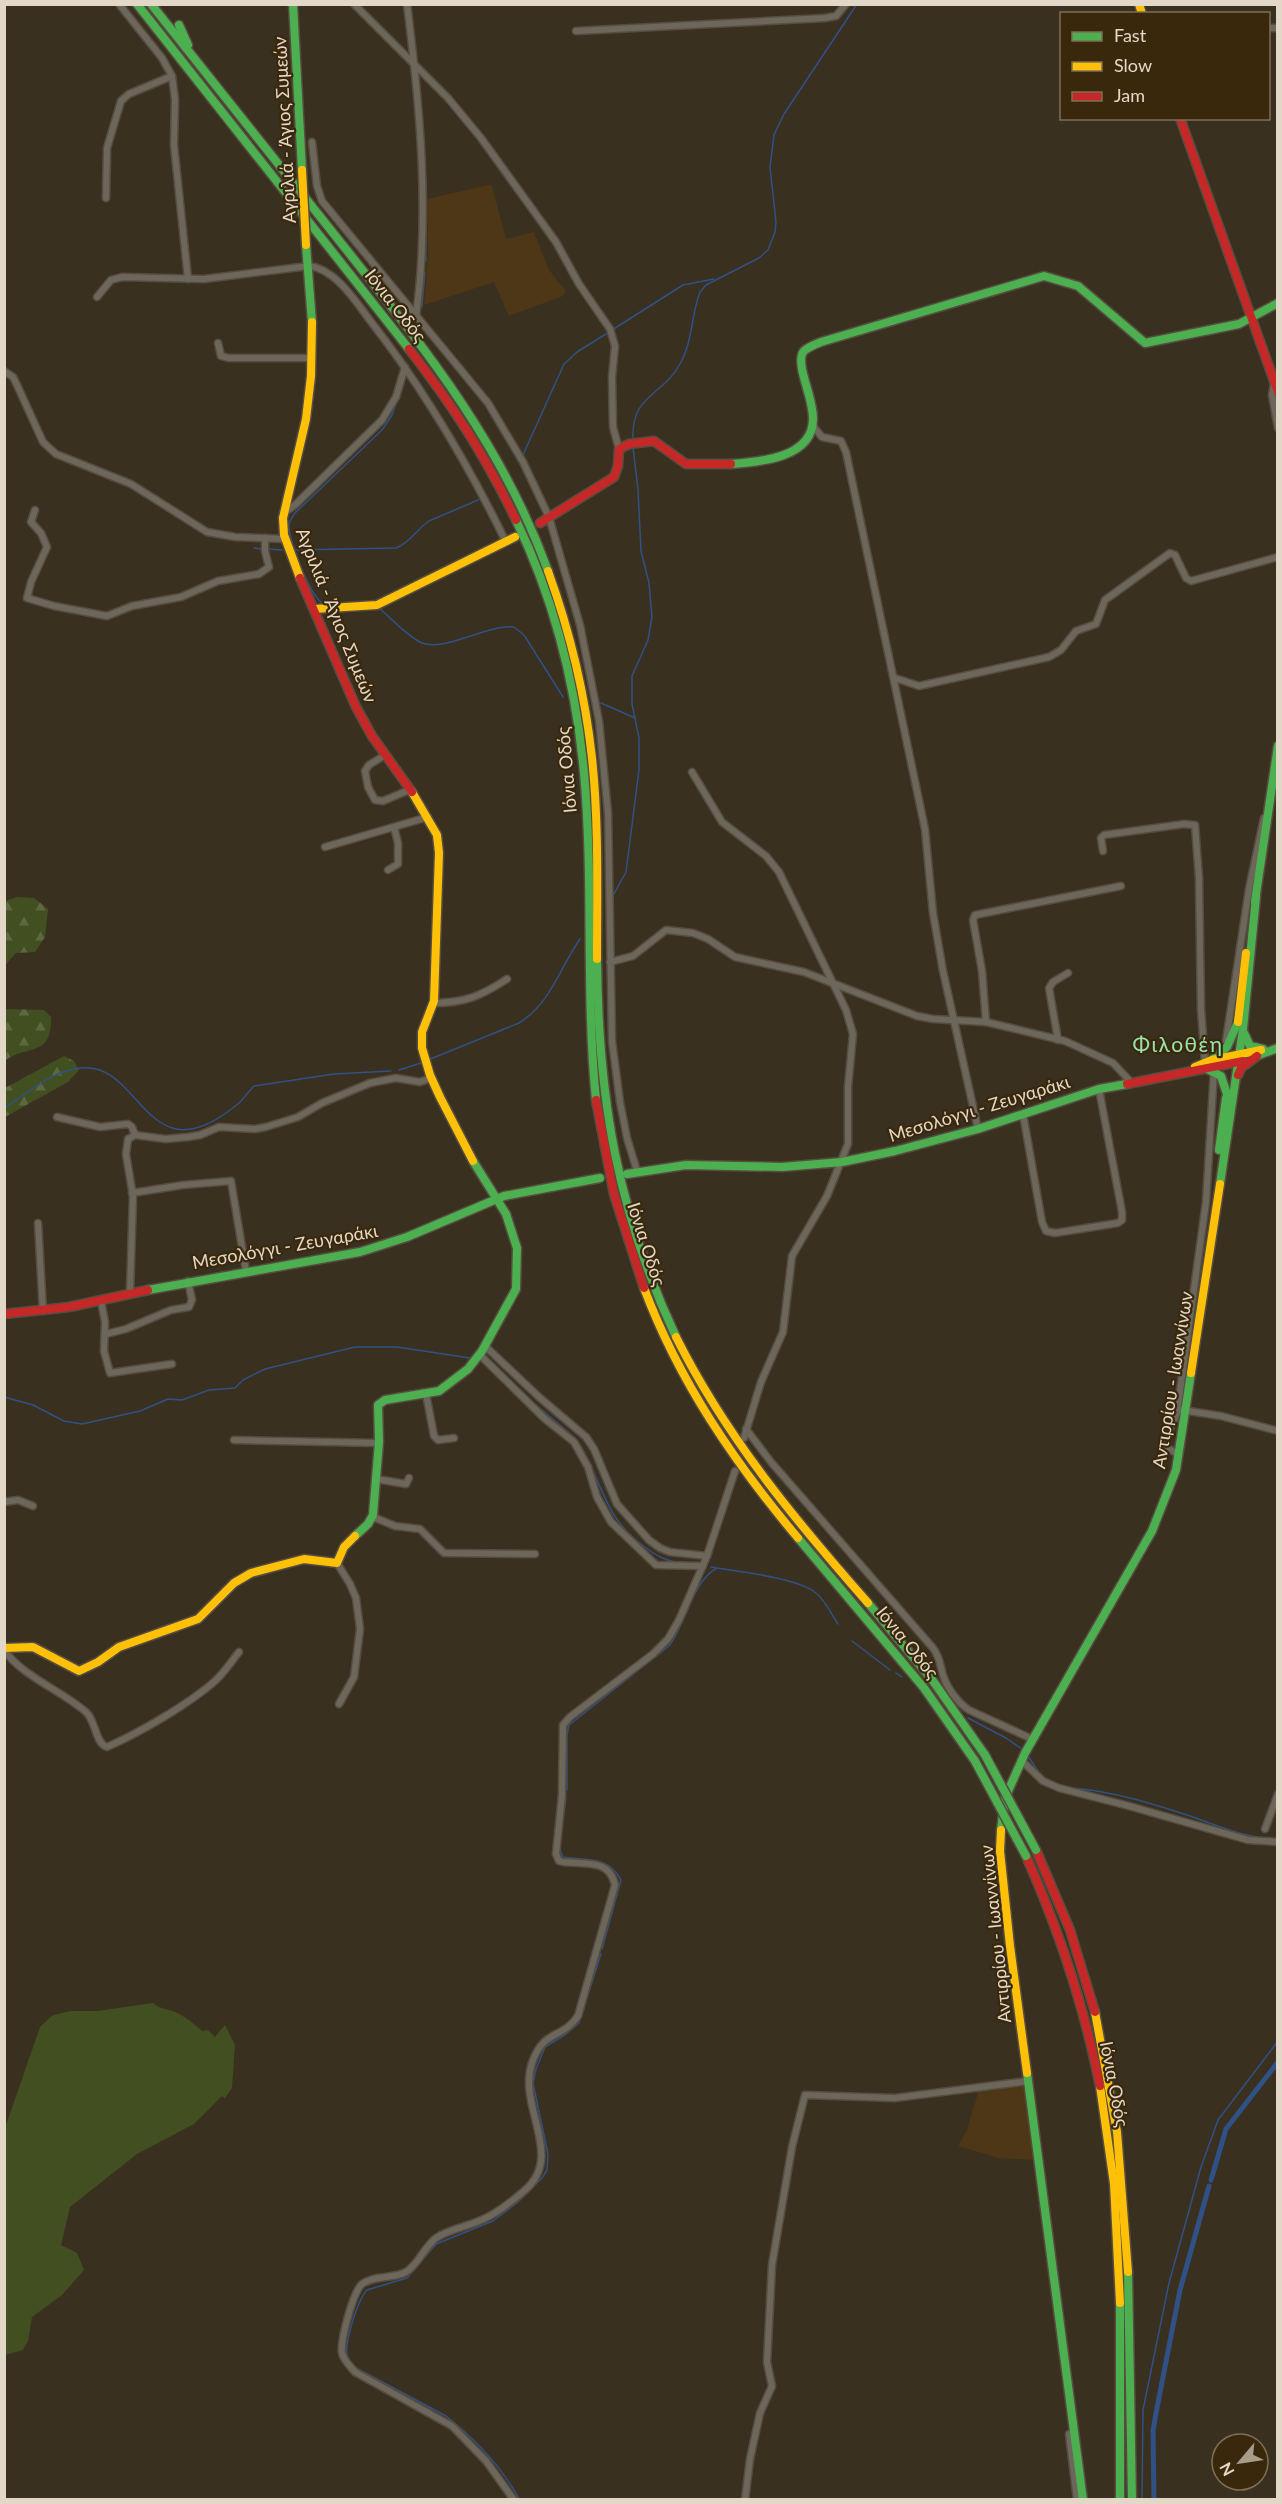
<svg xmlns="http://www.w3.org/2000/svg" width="1282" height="2504" font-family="Lato,sans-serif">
  <defs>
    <pattern id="forest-firs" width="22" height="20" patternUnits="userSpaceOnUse" patternTransform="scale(1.5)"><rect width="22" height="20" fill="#424f20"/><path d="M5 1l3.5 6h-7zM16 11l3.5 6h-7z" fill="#5d683f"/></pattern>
  </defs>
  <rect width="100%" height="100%" fill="#3a3020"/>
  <g fill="#4d3716">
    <polygon points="488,185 492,186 506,239 534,232 549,270 566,291 563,296 509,316 494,282 424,305 428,257 427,199"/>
    <polygon points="1026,2084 1036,2160 999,2158 958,2146 966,2132 979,2090"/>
  </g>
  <path fill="#424f20" d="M153 2003C161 2010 166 2008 175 2012 185 2016 194 2024 202 2031L208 2030 215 2037 225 2025 235 2045 232 2088 225 2098 222 2096 194 2124 137 2154 70 2207 61 2245 77 2253 84 2270 62 2295 32 2317 28 2341 23 2350 5 2355V2128L40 2027 53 2015 71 2011H97Z"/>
  <g fill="url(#forest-firs)">
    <polygon points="17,897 34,898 48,909 45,937 35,952 16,953 5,965 5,901"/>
    <path d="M5 1009 44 1010 51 1017C52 1059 26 1044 5 1061Z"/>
    <polygon points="64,1056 74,1061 79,1070 68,1082 5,1117 5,1088"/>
  </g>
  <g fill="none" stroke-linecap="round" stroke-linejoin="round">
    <g stroke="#305185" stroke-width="1.5">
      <polyline points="410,4 417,65"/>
      <polyline points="425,214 426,261"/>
      <polyline points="422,307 425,272"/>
      <polyline points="612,330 683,285 714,279"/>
      <path d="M633 439C631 394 662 397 680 364 693 341 691 315 700 292L706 285 759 258 768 250 775 232 776 222 770 167 774 135 784 114 857 4"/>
      <polyline points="523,455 564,364 577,352 606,334"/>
      <polyline points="254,548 262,549"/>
      <polyline points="267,549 282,550"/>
      <path d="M291 550 396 548C410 543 417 529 429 521L478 500"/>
      <polyline points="338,603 351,603"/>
      <path d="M324 604C312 600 288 540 289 526 289 521 292 517 295 513L382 430 392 415 397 401"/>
      <path d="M379 608C391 618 409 638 422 643 445 652 488 624 514 627L524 635 563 697"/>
      <polyline points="601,703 635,718"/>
      <polyline points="614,894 626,872 639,770 639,738 632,704 632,676 648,640 652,617 649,583 641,551 638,490 633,447"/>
      <path d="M428 1060 519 1023C551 1003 559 969 580 939"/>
      <polyline points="399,1070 424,1062"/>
      <path d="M4 1108C30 1093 48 1072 80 1068 143 1060 145 1182 239 1103 244 1098 249 1091 254 1086L334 1074 391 1071"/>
      <polyline points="4,1397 33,1405 64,1421 82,1424 140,1411 168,1399 182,1400 209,1390 235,1388 243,1380 265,1369 355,1347 397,1347 470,1358"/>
      <path d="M529 1399 574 1437 582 1448C604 1488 605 1519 646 1548 657 1556 666 1561 680 1563"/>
      <path d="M711 1567C735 1571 799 1578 816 1593 826 1601 831 1614 838 1624"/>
      <polyline points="852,1641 890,1670"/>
      <polyline points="896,1673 902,1677"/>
      <polyline points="968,1718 1006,1738 1022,1749"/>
      <polyline points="1028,1756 1040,1774"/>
      <path d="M1072 1788C1112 1791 1154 1804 1193 1817 1216 1825 1253 1841 1278 1838"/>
      <path d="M567 1790V1735L569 1725 669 1646C686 1624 693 1580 717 1568"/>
      <polyline points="560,1840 566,1798"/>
      <path d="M559 1847 563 1857C586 1861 608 1855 621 1880L602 1949"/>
      <path d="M520 2500C502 2468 474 2438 446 2416L358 2369C353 2365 348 2360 347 2354 345 2341 358 2299 367 2290L407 2278 436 2244 493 2221 518 2202 542 2178 547 2170 548 2154 533 2083 536 2069 545 2047 566 2034 579 2023 601 1954"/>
      <polyline points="1142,2500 1143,2410 1169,2283 1201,2167 1218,2120 1278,2041"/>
    </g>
    <g stroke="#305185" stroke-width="5">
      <polyline points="1211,2180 1226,2129 1278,2062"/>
      <polyline points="1154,2500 1153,2431 1156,2413 1180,2290 1209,2186"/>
    </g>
    <defs>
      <g id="street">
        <polyline points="119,4 162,58 172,76 175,99 174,145 188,279"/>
        <polyline points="354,4 448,98 481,138 556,242 579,284 610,329 615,346 612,377 613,427 619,449"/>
        <path d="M407 4C420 107 430 213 416 316"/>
        <polyline points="1268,28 1278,28"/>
        <polyline points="576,31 825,18 836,16 846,4"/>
        <polyline points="312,142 317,186 322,201 488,403 523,462 549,517 580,625 599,721 608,813 612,1041 620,1102 627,1138 637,1171"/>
        <polyline points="106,198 107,148 121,101 129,94 172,76"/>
        <path d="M97 297 111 280 122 277 204 279 309 266C336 269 356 302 372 323 425 391 468 464 506 542"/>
        <polyline points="218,343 221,356 229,358 312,358"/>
        <polyline points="4,371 13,377 17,385 43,442 56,454 131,484 207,532 235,537 285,539"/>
        <polyline points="1274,384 1272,395 1278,428"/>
        <polyline points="813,426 822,437 841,441 846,452 925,829 933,913 943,971 978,1129"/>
        <polyline points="35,510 31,522 41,533 47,547 31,582 27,598 54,606 107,616 132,606 181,597 218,581 259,574 269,567 265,551 265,538"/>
        <polyline points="285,512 295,505 382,420 396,397 405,367"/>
        <polyline points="895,678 919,686 1049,657 1061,650 1076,631 1096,624 1105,600 1170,553 1175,555 1186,578 1191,581 1278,557"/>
        <polyline points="385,755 369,765 365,771 368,787 375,800 383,801 409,790"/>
        <polyline points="692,772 722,822 766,856 779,872 846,1010 853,1034 848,1087 848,1144 827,1196 792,1256 783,1332 761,1382 744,1438"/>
        <polyline points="325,847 428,817"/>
        <polyline points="1103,851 1101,838 1104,835 1184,824 1195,825 1199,878 1201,1009 1205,1063"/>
        <polyline points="388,870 398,864 398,843 394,827"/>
        <polyline points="610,962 633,956 666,930 693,933 708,939 735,957 804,972 917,1016 933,1019 986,1022 1065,1041 1113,1063 1131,1082"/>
        <path d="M433 1003C465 1003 481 996 507 979"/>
        <polyline points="986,1022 982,971 973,920 975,915 1121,886"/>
        <polyline points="1058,1040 1049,988 1053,982 1068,973"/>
        <polyline points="1226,1041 1249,889 1264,818"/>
        <polyline points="1023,1114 1042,1222 1046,1231 1055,1233 1118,1223 1122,1220 1122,1212 1099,1089"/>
        <polyline points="57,1117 100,1127 128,1124 132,1127 135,1135"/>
        <polyline points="132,1193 183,1185 231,1181 246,1271"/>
        <polyline points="38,1223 43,1311"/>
        <polyline points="130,1293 133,1196 126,1154 128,1139 135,1135 166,1139 188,1137 200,1135 219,1127 255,1129 266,1127 298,1117 322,1103 370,1083 396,1078 420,1082 431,1078"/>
        <polyline points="101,1301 105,1322 104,1351 110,1373 172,1364"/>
        <polyline points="106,1334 126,1329 171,1310 189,1307 192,1300 188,1281"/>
        <polyline points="485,1346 539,1397 586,1437 594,1449 617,1504 649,1540 660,1548 670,1552 707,1556"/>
        <polyline points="480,1355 545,1419 574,1442 588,1467 597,1497 611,1522 656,1565 703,1566"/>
        <polyline points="426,1394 434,1436 438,1440 454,1438"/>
        <polyline points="1182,1410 1221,1416 1278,1431"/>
        <path d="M746 1429 771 1462 933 1648C940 1657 940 1665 943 1675 947 1688 958 1703 969 1710L1032 1739"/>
        <polyline points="234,1440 379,1443"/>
        <polyline points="1179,1455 1163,1445 1177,1413 1206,1202 1214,1071"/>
        <polyline points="376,1479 406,1484 409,1478"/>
        <polyline points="4,1502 18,1500 33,1506"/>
        <polyline points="373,1517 395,1526 420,1529 444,1553 535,1554"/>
        <polyline points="337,1563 350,1584 356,1598 360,1629 354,1677 339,1704"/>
        <path d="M4 1650C22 1676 62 1691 86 1712 96 1721 95 1743 107 1747 139 1733 189 1704 215 1681 224 1673 231 1662 239 1652"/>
        <polyline points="1021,1760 1043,1781 1059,1788 1129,1806 1248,1840 1278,1842"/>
        <polyline points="1265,1829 1278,1794"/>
        <polyline points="1075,2434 1069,2434 1077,2500"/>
        <path d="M514 2500 486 2461 452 2426 355 2372C350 2366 344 2361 342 2353 340 2341 353 2292 362 2284 374 2275 393 2279 406 2272 419 2264 424 2247 436 2238 448 2230 465 2227 479 2221 495 2215 510 2203 524 2191 566 2156 517 2107 532 2063 544 2028 562 2040 578 2016L615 1885C610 1859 584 1864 563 1862L559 1861 556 1854 562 1795 563 1725 570 1717 653 1654 668 1639 679 1620 707 1556 735 1471"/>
        <polyline points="745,2500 750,2459 760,2413 772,2386 767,2362 772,2265 792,2147 805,2095 895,2098 1029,2081"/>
      </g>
      <g id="fast">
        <polyline points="137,4 409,349"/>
        <path d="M151 4C217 87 283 170 349 253 430 355 503 447 548 571"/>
        <polyline points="293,4 302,170"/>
        <polyline points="179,25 188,45"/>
        <polyline points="306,245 312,322"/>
        <path d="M731 464C760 462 813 458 813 419 813 402 805 385 802 369 801 363 800 355 804 351 808 347 816 344 821 342L1044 276 1078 286 1145 343 1239 324 1278 303"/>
        <path d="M516 520C554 599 576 686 584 773 594 882 585 991 596 1100"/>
        <polyline points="1255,901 1278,746"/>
        <path d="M597 959C598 1097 617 1211 676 1337"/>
        <polyline points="1244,1033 1250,1046 1263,1049"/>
        <polyline points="1256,1056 1278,1048"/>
        <polyline points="1212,1060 1227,1047 1238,1022"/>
        <polyline points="1205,1068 1221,1076 1227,1094"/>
        <polyline points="1219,1150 1226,1098"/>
        <polyline points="627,1174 686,1165 782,1167 842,1162 895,1151 978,1129 1099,1089 1127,1084"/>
        <polyline points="1220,1184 1243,1029 1256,897"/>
        <polyline points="148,1290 360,1252 407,1237 504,1196 600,1178"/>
        <polyline points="355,1536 368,1524 373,1515 379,1442 378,1405 385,1400 439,1391 468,1369 482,1351 516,1289 517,1248 506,1214 473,1161"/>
        <polyline points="798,1538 924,1688 975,1761"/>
        <polyline points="868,1603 933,1681 985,1755"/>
        <polyline points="1001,1830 1005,1798 1025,1753 1152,1531 1176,1470 1191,1373"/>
        <polyline points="1027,2073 1083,2500"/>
        <polyline points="1128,2272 1132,2500"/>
        <polyline points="1120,2500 1120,2303"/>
      </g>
      <g id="slow">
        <polyline points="1139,4 1142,14"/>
        <path d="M548 571C570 632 585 694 592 758 599 824 597 892 597 959"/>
        <polyline points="300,578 284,535 283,518 306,419 311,376 312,322"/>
        <polyline points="314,609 377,605 515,537"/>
        <polyline points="412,792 437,835 439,853 434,1001 422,1032 422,1048 430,1075 440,1097 473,1161"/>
        <polyline points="1238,1022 1246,953"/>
        <polyline points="1195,1067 1212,1060 1261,1050"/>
        <path d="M644 1288C679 1381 734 1462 798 1538"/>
        <path d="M676 1337C726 1437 795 1520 868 1603"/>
        <polyline points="1191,1373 1220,1184"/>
        <polyline points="4,1648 33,1647 79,1671 98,1662 119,1647 198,1619 234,1583 251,1573 304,1559 337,1563 344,1547 355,1536"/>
        <polyline points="1001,1830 1000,1851 1010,1946 1027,2073"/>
        <polyline points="1095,2012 1117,2132 1128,2272"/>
        <polyline points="1100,2086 1114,2184 1120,2303"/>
      </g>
      <g id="jam">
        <polyline points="1180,118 1278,392"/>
        <path d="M409 349C453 406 485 455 516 520"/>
        <polyline points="540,523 614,477 618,466 619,449 629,444 654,441 686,464 731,464"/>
        <polyline points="300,578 356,707 372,736 412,792"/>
        <polyline points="1238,1075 1241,1068 1257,1056"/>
        <polyline points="1127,1084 1243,1061"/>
        <polyline points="596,1100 614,1194 644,1288"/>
        <polyline points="4,1314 69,1307 148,1290"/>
        <polyline points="1036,1850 1070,1930 1095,2012"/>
        <path d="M1026 1856C1059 1930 1084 2006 1100 2086"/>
      </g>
    </defs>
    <use href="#street" stroke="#564d40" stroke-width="9"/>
    <use href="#fast" stroke="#564d40" stroke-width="11"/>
    <use href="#slow" stroke="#564d40" stroke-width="11"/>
    <use href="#jam" stroke="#564d40" stroke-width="11"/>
    <use href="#street" stroke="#6d665b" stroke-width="6"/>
    <use href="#fast" stroke="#4caf50" stroke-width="8"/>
    <use href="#slow" stroke="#ffc107" stroke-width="8"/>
    <use href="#jam" stroke="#c62828" stroke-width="8"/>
    <defs>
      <g id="fast-bridge">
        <polyline points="985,1755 1036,1850"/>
        <polyline points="975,1761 1026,1856"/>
      </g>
      <polyline id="slow-bridge" points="302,170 306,245"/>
    </defs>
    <use href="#fast-bridge" stroke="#564d40" stroke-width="11" stroke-linecap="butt"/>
    <use href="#slow-bridge" stroke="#564d40" stroke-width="11" stroke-linecap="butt"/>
    <use href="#fast-bridge" stroke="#4caf50" stroke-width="8"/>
    <use href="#slow-bridge" stroke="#ffc107" stroke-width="8"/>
  </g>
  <g text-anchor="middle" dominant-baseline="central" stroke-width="4.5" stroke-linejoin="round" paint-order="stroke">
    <g font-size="18" fill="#e3d7c7" stroke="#3a280c">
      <text transform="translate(284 130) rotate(-93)">Αγριλιά - Άγιος Συμεών</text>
      <text transform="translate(396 305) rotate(52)">Ιόνια Οδός</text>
      <text transform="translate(337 615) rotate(68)">Αγριλιά - Άγιος Συμεών</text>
      <text transform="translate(566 770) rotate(-95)">Ιόνια Οδός</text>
      <text transform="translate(979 1108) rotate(-17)">Μεσολόγγι - Ζευγαράκι</text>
      <text transform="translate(647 1244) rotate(72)">Ιόνια Οδός</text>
      <text transform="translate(285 1246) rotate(-10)">Μεσολόγγι - Ζευγαράκι</text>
      <text transform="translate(1172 1380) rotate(-81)">Αντιρρίου - Ιωαννίνων</text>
      <text transform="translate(908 1642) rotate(51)">Ιόνια Οδός</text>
      <text transform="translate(995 1934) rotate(-96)">Αντιρρίου - Ιωαννίνων</text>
      <text transform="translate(1115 2084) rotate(79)">Ιόνια Οδός</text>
    </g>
    <g font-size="21" letter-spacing="1.5" fill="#98e2b1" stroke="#3a280c">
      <text x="1178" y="1043">Φιλοθέη</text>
    </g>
  </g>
  <rect width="1282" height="2504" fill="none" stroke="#e3d7c7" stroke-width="12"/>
  <rect x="1060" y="12" width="210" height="108" fill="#3a280c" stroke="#7e6e57" stroke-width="1.5"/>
  <rect x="1072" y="32" width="30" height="9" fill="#4caf50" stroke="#7e6e57" stroke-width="1.5"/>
  <text x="1114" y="42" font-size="18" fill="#e3d7c7">Fast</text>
  <rect x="1072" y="62" width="30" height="9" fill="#ffc107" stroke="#7e6e57" stroke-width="1.5"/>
  <text x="1114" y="72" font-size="18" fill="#e3d7c7">Slow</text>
  <rect x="1072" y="92" width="30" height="9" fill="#c62828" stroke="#7e6e57" stroke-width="1.5"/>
  <text x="1114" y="102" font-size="18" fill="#e3d7c7">Jam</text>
  <g transform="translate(1240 2462) rotate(241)"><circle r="28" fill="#3a280c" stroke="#7e6e57" stroke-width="1.5"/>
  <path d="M0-4.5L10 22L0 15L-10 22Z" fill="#a89d8d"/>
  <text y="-9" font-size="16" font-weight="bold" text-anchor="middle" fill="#e3d7c7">N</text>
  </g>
</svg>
